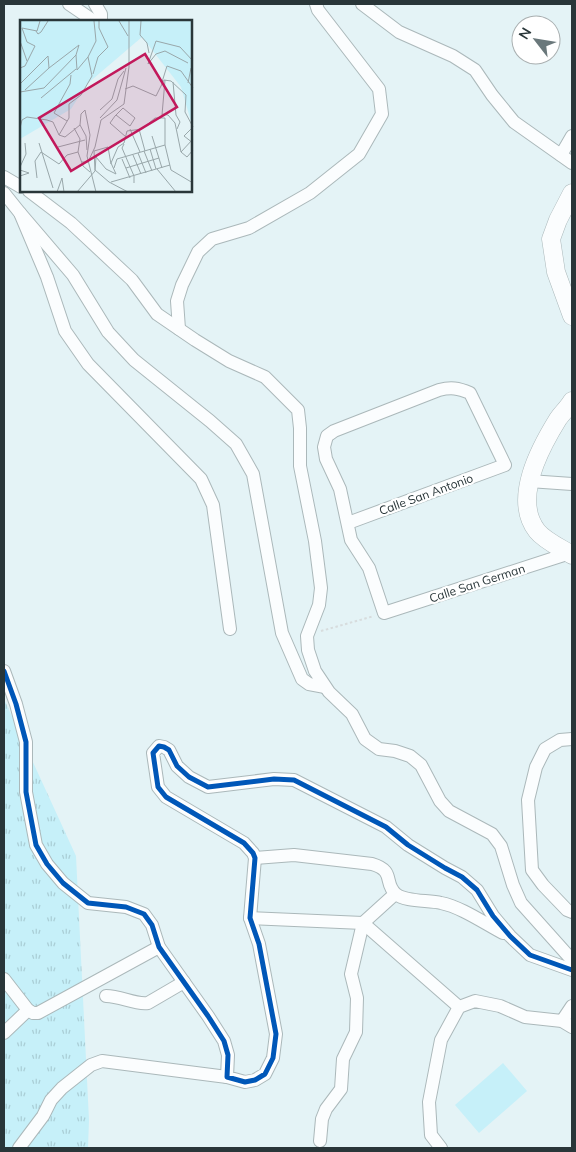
<svg xmlns="http://www.w3.org/2000/svg" width="576" height="1152" font-family="Mulish,sans-serif">
  <defs>
    <pattern id="grass-tufts" width="24" height="20" patternUnits="userSpaceOnUse" patternTransform="scale(1.25)"><rect width="24" height="20" fill="#c6f0f9"/><path d="M3 7l-1-3M5 7V3M7 7l1-3M15 17l-1-3M17 17v-4M19 17l1-3" fill="none" stroke="#aaced6"/></pattern>
  </defs>
  <rect width="100%" height="100%" fill="#e4f3f6"/>
  <polygon fill="url(#grass-tufts)" points="4,699 76,856 89,1120 88,1148 4,1148"/>
  <polygon fill="#c6f0f9" points="503,1063 527,1091 479,1133 455,1105"/>
  <g fill="none" stroke-linecap="round" stroke-linejoin="round">
    <defs>
      <g id="minor">
        <polyline points="69,4 94,21"/>
        <polyline points="95,4 101,14 101,19 96,21"/>
        <polyline points="362,4 399,32 453,56 475,70 492,95 514,122 572,163"/>
        <polyline points="561,155 572,136"/>
        <polyline points="4,177 21,187"/>
        <polyline points="29,191 71,223 132,280 157,314 195,340 229,361 265,377 298,410 300,428 300,466 315,541 321,588 319,605 307,636 308,650 315,671 329,692 352,714 365,739 379,749 395,751 410,756 421,765 440,801 449,811 492,834 501,846 513,885 521,903 572,960"/>
        <polyline points="4,193 20,213 47,277 65,331 88,364 201,479 213,505 230,629"/>
        <polyline points="20,213 73,275 108,332 134,360 210,421 236,444 253,474 282,633 302,679 309,684 325,687"/>
        <polyline points="179,329 177,301 182,285 198,252 212,239 249,228 310,193 359,154 382,114 379,89 318,10 316,4"/>
        <polyline points="529,481 572,484"/>
        <path d="M348 523 505 465 470 393C458 388 451 387 439 390L334 431 327 436 324 447 326 459 340 489 351 540 369 568 384 613 570 553"/>
        <polyline points="4,671 16,704 26,742 26,792 36,845 47,864 63,883 88,903 126,907 144,914 152,925 159,947 208,1016 224,1041 228,1055 227,1077 245,1082 255,1080 265,1074 273,1058 276,1034 259,944 250,918 255,858 253,853 244,843 166,797 158,787 153,753 159,746 164,747 169,750 177,766 189,777 208,787 274,779 294,780 386,827 408,845 445,868 462,877 477,890 493,916 510,936 530,955 572,970"/>
        <polyline points="572,739 560,740 545,749 536,767 528,800 532,870 543,885 567,910 572,912"/>
        <path d="M255 858 294 855 372 864C396 871 383 883 396 894 405 902 428 900 441 903 461 907 484 923 503 933"/>
        <polyline points="250,918 363,923 459,1007"/>
        <polyline points="4,979 28,1010 33,1013 38,1013 159,947"/>
        <path d="M106 996C121 996 135 1005 148 1003L184 982"/>
        <polyline points="562,1021 572,1006"/>
        <polyline points="4,1033 28,1010"/>
        <polyline points="320,1141 322,1119 326,1109 341,1089 343,1059 356,1032 357,998 351,974 363,923 395,894"/>
        <polyline points="19,1148 43,1116 51,1100 62,1088 91,1065 102,1061 227,1077"/>
        <polyline points="441,1148 431,1135 429,1102 441,1040 459,1007 475,1001 500,1006 525,1017 562,1021 572,1027"/>
      </g>
      <g id="secondary">
        <polyline points="572,193 558,220 551,239 556,272 572,316"/>
        <path d="M572 401C568 408 562 413 558 419 540 448 512 499 537 531 545 541 561 548 572 555"/>
      </g>
    </defs>
    <use href="#minor" stroke="#abb8ba" stroke-width="14"/>
    <use href="#secondary" stroke="#abb8ba" stroke-width="19"/>
    <polyline stroke="#d7dcdd" stroke-width="2" stroke-dasharray="2.5 2.5" stroke-linecap="butt" points="321,631 374,616"/>
    <use href="#minor" stroke="#fbfdfe" stroke-width="12"/>
    <use href="#secondary" stroke="#fbfdfe" stroke-width="18"/>
    <defs>
      <polyline id="cycleway" points="4,671 16,704 26,742 26,792 36,845 47,864 63,883 88,903 126,907 144,914 152,925 159,947 208,1016 224,1041 228,1055 227,1077 245,1082 255,1080 265,1074 273,1058 276,1034 259,944 250,918 255,858 253,853 244,843 166,797 158,787 153,753 159,746 164,747 169,750 177,766 189,777 208,787 274,779 294,780 386,827 408,845 445,868 462,877 477,890 493,916 510,936 530,955 572,970"/>
    </defs>
    <use href="#cycleway" stroke="#fff" stroke-width="8"/>
    <use href="#cycleway" stroke="#0057b8" stroke-width="5"/>
  </g>
  <g text-anchor="middle" dominant-baseline="central" stroke-width="4.5" stroke-linejoin="round" paint-order="stroke">
    <g font-size="12" fill="#293639" stroke="#fff">
      <text transform="translate(426 494) rotate(-20)">Calle San Antonio</text>
      <text transform="translate(477 583) rotate(-18)">Calle San German</text>
    </g>
  </g>
  <g transform="translate(20 20)">
    <rect width="172" height="172" fill="#e4f3f6"/>
    <path d="M0 1H172V140V105L161 67 122 17 67 64 51 89 0 119Z" fill="#c6f0f9"/>
    <path fill="none" stroke="#99a7aa" stroke-width="1" d="M99 1 108 16M121 1 120 15 127 23 129 33M16 11 18 14 21 12 28 1M0 21 7 41M68 37 76 21 74 1M168 43 145 31 136 34 128 44 136 21 160 27 173 41M0 48 5 46 15 26 7 22 2 8 17 11 20 1M73 54 78 37 88 27 79 8V1M142 62 147 46 161 51 173 68M153 62 156 95 160 102 157 109M168 63 171 48M0 64 28 36 29 48 59 25 56 35 57 50 68 37 72 56 61 75 49 84V98L39 115 45 117 60 105 61 94 65 90 70 115 67 136 76 172M105 69 113 66 136 76 144 60 151 61 166 75 165 92 173 107M5 70 29 48M0 72 24 68 56 35M21 78 56 49M80 90 92 79 98 59 104 51M142 94 148 95 155 103 161 132 167 137 173 130M96 95 110 106 115 98 103 88 95 96 90 103 106 117M142 95 145 60M80 98 97 80 106 48M47 101 34 93 50 64 51 55M60 105 66 116 67 130M173 107 164 116 173 123M0 108 2 100 7 97 27 100 33 102 39 115M54 108 60 119 58 132M110 109 120 132M119 109 125 131M132 116 142 148M19 123 33 168M104 124 102 128 114 156V163M38 127 65 120M130 129 136 149M124 131 132 151M161 132 173 119M118 133 126 153M113 135 121 154M102 139 110 158M62 142H68L75 127 81 100 104 84 109 47V1M91 144 88 127 74 131 75 150 89 162 108 172M0 147 6 134 5 123M94 148 97 139 145 125M106 148 139 138M137 149 156 172M0 150 9 153 0 156M17 158 15 141 21 132 39 144 47 135 58 132 63 146 70 152M91 162 150 145M37 172 42 158 44 172M57 172 75 151 76 137 86 149 96 154 91 143 98 127 104 123 107 111 122 109 135 98H145V125L151 150 173 163"/>
    <path fill="#c2185b" fill-opacity="0.15" stroke="#c2185b" stroke-width="2.5" d="M125 34 157 87 51 151 19 98Z"/>
    <rect width="172" height="172" fill="none" stroke="#293639" stroke-width="2.5"/>
  </g>
  <rect width="576" height="1152" fill="none" stroke="#293639" stroke-width="10"/>
  <g transform="translate(536 40) rotate(301)"><circle r="24" fill="#ffffff" stroke="#a9afb0"/>
  <path d="M0-4L9 19L0 12L-9 19Z" fill="#6a787b"/>
  <text y="-8" font-size="14" font-weight="bold" text-anchor="middle" fill="#293639">N</text>
  </g>
</svg>
